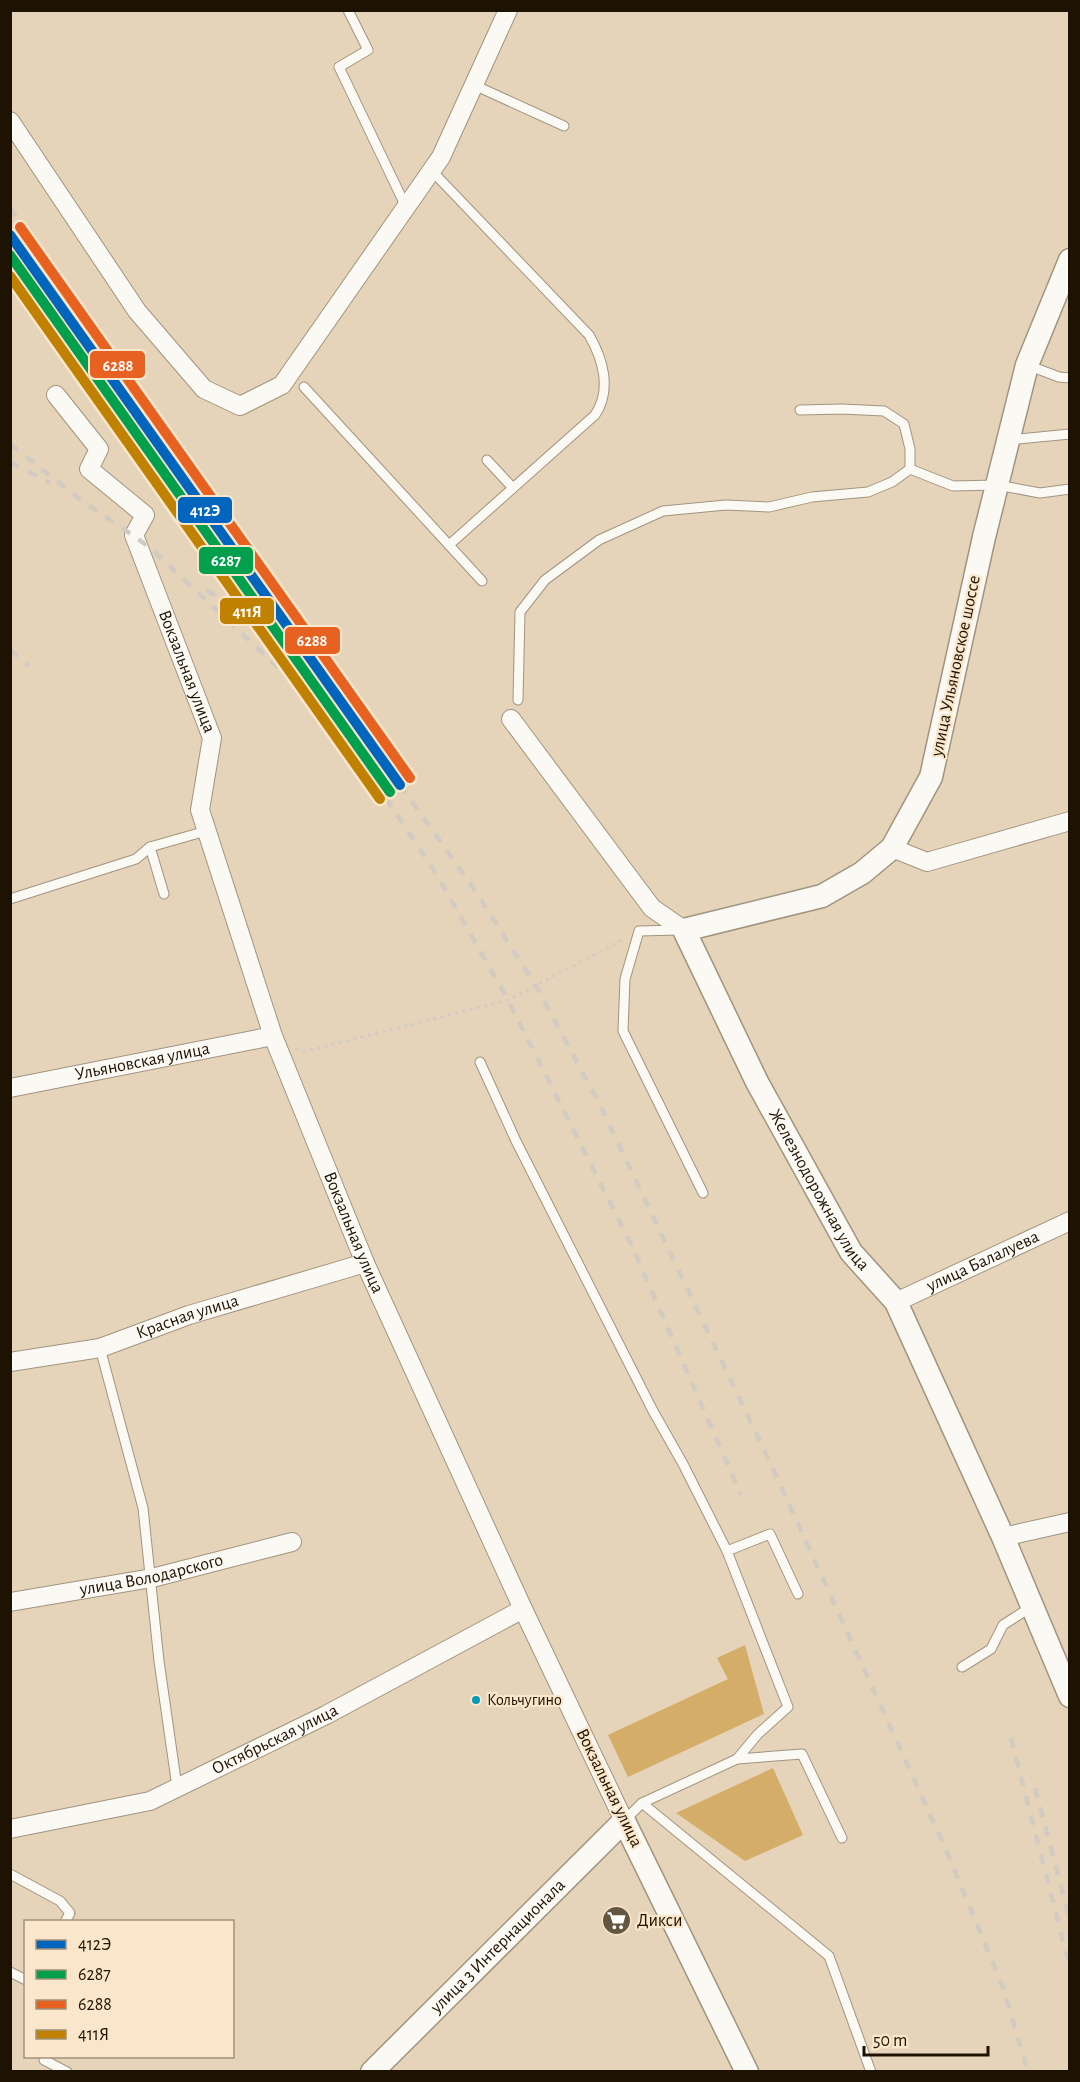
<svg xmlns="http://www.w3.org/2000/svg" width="1080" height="2082" font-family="'Alegreya Sans',sans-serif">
  <rect width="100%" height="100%" fill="#e5d4b9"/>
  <g fill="#d4ae69">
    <polygon points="745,1645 764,1714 628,1777 608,1735 728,1679 717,1658"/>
    <polygon points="773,1768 803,1835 745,1861 676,1813"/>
  </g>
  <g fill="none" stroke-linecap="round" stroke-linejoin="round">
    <defs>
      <g id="service">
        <polyline points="348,10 368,50 339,67 406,207"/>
        <polyline points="474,85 564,126"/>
        <path d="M432 171 589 335C603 359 612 390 595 415L449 545"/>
        <polyline points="1027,365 1059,377 1070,378"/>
        <polyline points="304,387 482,581"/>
        <polyline points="1008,440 1070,434"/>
        <polyline points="487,460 513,488"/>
        <polyline points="910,469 953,486 997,485 1040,493 1070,489"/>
        <polyline points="518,700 520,612 545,580 599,540 663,511 726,505 769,507 812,497 868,492 892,482 910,469 910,449 904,424 884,411 842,409 800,410"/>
        <polyline points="150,847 164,894"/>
        <polyline points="10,899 136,859 150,847 206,831"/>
        <polyline points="679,930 639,931 625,979 623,1031 703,1193"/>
        <polyline points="480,1062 516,1141 653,1411 683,1464 727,1551 788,1707 758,1734 737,1759"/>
        <polyline points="100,1348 143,1508 159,1661 177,1787"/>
        <polyline points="727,1551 770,1534 798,1594"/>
        <polyline points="962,1667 991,1649 1003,1625 1031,1607"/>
        <polyline points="642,1803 829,1956 871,2072"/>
        <polyline points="624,1821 642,1803 737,1759 802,1754 842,1838"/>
        <polyline points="10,1874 60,1901 70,1913 65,1922"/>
        <polyline points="10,1972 26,1980"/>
        <polyline points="46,2056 44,2060 67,2072"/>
      </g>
      <g id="minor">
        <polyline points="10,121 137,311 204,389 240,406 282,385 441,157 508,10"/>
        <path id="s1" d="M56 395 99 449 89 469 145 515 134 535 212 738 200 810 273 1036 365 1263 523 1609 624 1821"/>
        <polyline points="511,719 652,908 684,930"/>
        <polyline points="892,848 927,862 1070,821"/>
        <path id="s2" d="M10 1088 273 1036"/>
        <path id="s3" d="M896 1302 1070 1221"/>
        <path id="s4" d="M10 1362 100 1348 189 1315 365 1263"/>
        <polyline points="1003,1537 1070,1522"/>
        <path id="s5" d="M10 1602 152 1578 292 1542"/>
        <path id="s6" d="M10 1829 150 1801 326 1715 523 1609"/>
      </g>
      <g id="tertiary">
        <path id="s7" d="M1070 260 1027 365 984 537 931 777 892 848 862 873 822 896 684 930 757 1082 851 1252 896 1302 1003 1537 1070 1696"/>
        <path id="s8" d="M372 2072 624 1821 747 2072"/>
      </g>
    </defs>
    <use href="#service" stroke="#a1947f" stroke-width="11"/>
    <use href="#minor" stroke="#a1947f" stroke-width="20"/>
    <use href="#tertiary" stroke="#a1947f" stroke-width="25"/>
    <polyline stroke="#d2ccc4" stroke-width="3" stroke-dasharray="3 4.5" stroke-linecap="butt" points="296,1048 303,1052 508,1000 624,939"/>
    <use href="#service" stroke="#fbf9f4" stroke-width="9"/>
    <use href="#minor" stroke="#fbf9f4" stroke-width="18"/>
    <use href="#tertiary" stroke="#fbf9f4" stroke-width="22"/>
    <g stroke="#d1cbc2" stroke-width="4.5" stroke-dasharray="10 10" stroke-linecap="butt">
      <polyline points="10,208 203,482"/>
      <polyline points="10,444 77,497 148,546 314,701 374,780 435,872 508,1000 632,1246 741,1495"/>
      <polyline points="10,462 50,483"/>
      <polyline points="228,519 328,681"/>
      <polyline points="207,590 287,652 338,706 386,766"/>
      <polyline points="10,650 29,666"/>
      <polyline points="400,785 474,889 536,986 598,1101 774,1471 947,1852 1002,1985 1028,2072"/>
      <polyline points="1011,1738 1070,1968"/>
      <polyline points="1035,1788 1070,1920"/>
    </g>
    <defs>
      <polyline id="rail-1" points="10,235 400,785"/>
      <polyline id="rail-2" points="10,255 390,792"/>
      <polyline id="rail-3" points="20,227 410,778"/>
      <polyline id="rail-4" points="10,276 380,799"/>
    </defs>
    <use href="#rail-1" stroke="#fae6ca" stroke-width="15"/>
    <use href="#rail-2" stroke="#fae6ca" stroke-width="15"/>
    <use href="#rail-3" stroke="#fae6ca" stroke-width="15"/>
    <use href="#rail-4" stroke="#fae6ca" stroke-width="15"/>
    <use href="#rail-1" stroke="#0065bd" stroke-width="10"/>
    <use href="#rail-2" stroke="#029f4d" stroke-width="10"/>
    <use href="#rail-3" stroke="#e76120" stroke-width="10"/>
    <use href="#rail-4" stroke="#c18100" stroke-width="10"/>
  </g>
  <defs>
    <symbol id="supermarket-disc" viewBox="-11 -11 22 22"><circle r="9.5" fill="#645742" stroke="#fae6ca"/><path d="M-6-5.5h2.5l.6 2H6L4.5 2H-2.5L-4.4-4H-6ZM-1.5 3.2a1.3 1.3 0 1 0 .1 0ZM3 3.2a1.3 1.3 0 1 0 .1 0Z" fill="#fff"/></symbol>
  </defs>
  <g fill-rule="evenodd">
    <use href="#supermarket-disc" x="600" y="1904" width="33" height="33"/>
  </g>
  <circle fill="#039aba" stroke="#fae6ca" stroke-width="2" cx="476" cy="1700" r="5"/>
  <g text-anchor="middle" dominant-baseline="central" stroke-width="4.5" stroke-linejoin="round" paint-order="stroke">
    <g font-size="16" fill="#1e1302" stroke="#fae6ca" text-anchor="start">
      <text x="487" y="1700">Кольчугино</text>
    </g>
    <g font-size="18" fill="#1e1302" stroke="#fae6ca">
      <text transform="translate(956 666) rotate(-78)">улица Ульяновское шоссе</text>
      <text stroke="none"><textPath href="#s1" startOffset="333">Вокзальная улица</textPath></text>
      <text stroke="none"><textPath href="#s2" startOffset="135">Ульяновская улица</textPath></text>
      <text stroke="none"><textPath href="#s7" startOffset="1138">Железнодорожная улица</textPath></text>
      <text stroke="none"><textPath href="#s1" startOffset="927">Вокзальная улица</textPath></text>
      <text stroke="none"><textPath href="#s3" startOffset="96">улица Балалуева</textPath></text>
      <text stroke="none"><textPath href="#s4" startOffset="184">Красная улица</textPath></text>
      <text stroke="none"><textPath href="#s5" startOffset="144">улица Володарского</textPath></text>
      <text stroke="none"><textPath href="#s6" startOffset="282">Октябрьская улица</textPath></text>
      <text transform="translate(609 1788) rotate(64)">Вокзальная улица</text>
      <text stroke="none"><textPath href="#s8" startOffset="178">улица 3 Интернационала</textPath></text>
    </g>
    <g font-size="18" fill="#1e1302" stroke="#fae6ca" text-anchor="start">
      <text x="637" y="1921">Дикси</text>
    </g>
  </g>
  <g stroke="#fae6ca" stroke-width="2">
    <rect x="89" y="350" width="57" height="29" rx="6" fill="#e76120"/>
    <rect x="177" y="496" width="56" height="28" rx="6" fill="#0065bd"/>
    <rect x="198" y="546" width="56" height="29" rx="6" fill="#029f4d"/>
    <rect x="219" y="597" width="56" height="28" rx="6" fill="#c18100"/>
    <rect x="284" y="626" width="57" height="29" rx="6" fill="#e76120"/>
  </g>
  <g font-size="16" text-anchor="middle" font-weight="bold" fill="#fff">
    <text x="118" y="371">6288</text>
    <text x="205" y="516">412Э</text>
    <text x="226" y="566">6287</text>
    <text x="247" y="617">411Я</text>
    <text x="312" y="646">6288</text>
  </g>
  <rect width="1080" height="2082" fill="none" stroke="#1e1302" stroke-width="24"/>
  <rect x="24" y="1920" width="210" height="138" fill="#fae6ca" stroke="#a2927a" stroke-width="1.5"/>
  <rect x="36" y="1940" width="30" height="9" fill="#0065bd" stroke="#a2927a" stroke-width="1.5"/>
  <text x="78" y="1950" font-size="18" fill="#1e1302">412Э</text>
  <rect x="36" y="1970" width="30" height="9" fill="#029f4d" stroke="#a2927a" stroke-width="1.5"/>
  <text x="78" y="1980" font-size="18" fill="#1e1302">6287</text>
  <rect x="36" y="2000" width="30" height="9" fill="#e76120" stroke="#a2927a" stroke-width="1.5"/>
  <text x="78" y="2010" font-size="18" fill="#1e1302">6288</text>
  <rect x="36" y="2030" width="30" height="9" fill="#c18100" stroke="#a2927a" stroke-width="1.5"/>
  <text x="78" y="2040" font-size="18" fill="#1e1302">411Я</text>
  <path d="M864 2046v9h124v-9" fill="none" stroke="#1e1302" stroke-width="3"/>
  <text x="873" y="2046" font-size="18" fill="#1e1302" stroke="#fae6ca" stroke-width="4.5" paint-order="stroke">50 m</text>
</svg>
